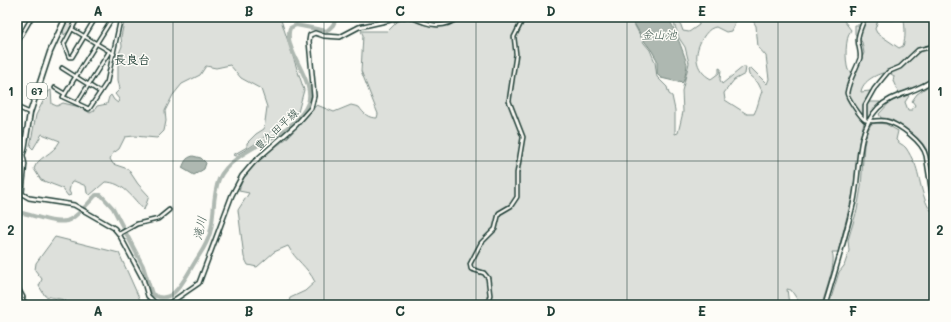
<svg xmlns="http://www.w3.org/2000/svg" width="951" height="322" font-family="Mali,'Klee One',sans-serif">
  <rect width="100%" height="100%" fill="#fdfcf7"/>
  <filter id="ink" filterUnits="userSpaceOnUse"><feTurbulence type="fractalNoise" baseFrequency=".025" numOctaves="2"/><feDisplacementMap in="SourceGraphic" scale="8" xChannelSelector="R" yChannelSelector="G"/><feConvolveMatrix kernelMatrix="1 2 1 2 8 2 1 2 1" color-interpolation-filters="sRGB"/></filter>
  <g filter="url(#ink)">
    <g fill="#dde0db" stroke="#7e8e88">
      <polygon points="69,17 76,17 68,32 64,35 63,30"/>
      <path d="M125 17H238L244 19 245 17H280L304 90 298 112 252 146 235 156 233 155 247 147V143L256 134 264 129 267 107 261 89 241 78 230 65 216 68 206 66 200 75 182 84 173 95 165 111 166 121 164 131 157 138 134 136 125 137 119 149 112 154 110 159 113 164 128 169 138 184 149 196 144 210C132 197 123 182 105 182L90 195 87 193 86 186 74 181 71 183 69 191 71 195 68 196 62 188 41 180 34 169C37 157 53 155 60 141L42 134 33 149 30 146 36 115 48 92 51 90 52 104 57 106 63 103 80 107 90 113 94 111 97 106 107 104 109 97 111 95 114 100 118 103 119 99 115 94 120 89 118 80V56L122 46 121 37Z"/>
      <path d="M461 17H627L634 24 644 43 650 50 655 62 657 77 667 87 669 94 672 96 675 110V134L678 133 683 112 682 91 689 63 685 47 679 38 672 17H678L683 31 689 32 699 25 698 19 700 17H741L736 20 731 31 726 32 716 27C710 28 707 32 704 36 693 52 694 70 711 79L719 73V68L721 69 720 80 722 84 743 67H746L745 74 734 80 724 93 725 100 747 114H754C758 107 759 98 762 91L758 83 749 75 748 70 751 68 767 84 769 79 766 56 758 47 756 26 751 17H841L851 30C845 38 845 61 848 70L855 73 864 53 862 42 855 34V25H864L868 17H899L894 20H878L875 29 877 33 899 48 903 46C906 38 905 28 904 19L900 17H934V75L927 81 901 93 898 92 893 81 894 76 888 72C878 73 862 81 861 92L870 91 867 99 869 102H880L869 116 867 118 864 115 860 118 864 122 859 143 853 193 838 252H832C837 263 825 292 822 305H801L791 290 787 289 789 305H288L290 298 305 291 315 282C307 266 296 261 288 246L274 252 257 267 248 265 244 257 238 210 249 193 239 191C244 166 271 152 288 137 298 127 306 113 317 105L334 112 351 105 359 107C364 114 368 118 377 118L378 114 361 71 363 35 361 31H388L398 21 408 18C426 27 445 32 461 17Z"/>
      <path d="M934 82V190C925 158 937 149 905 129 893 122 897 119 881 118L879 114 890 102 907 95 909 96 905 102 908 110H912L915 105 912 101 917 94Z"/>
      <path d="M877 123 886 124 898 131 896 140C899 144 903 144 906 148 909 152 912 159 915 164 920 176 923 207 934 213V305H829L839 272 844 266 849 251 848 240 857 210 861 187 864 145 867 132 871 124Z"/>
      <polygon points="55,237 119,253 140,300 145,305 63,305 65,300 45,296 39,286 42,279 35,270 36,263"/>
    </g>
    <g fill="#aeb8b1" stroke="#75877f">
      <path d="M629 17H668C672 23 687 60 687 65 686 70 685 81 682 83L680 81 678 82 661 78 657 74V60L652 51 645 42 634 23Z"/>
      <path d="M193 156 201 158 206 163 204 169 194 175 182 168C185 162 185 158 193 156Z"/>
    </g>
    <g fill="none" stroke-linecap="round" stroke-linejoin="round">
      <path stroke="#aeb8b1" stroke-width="4" d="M17 212C33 214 59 227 71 219 81 213 88 203 96 195H101L113 208 143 266 152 294C173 308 186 276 195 262 201 252 207 245 210 233 215 215 212 196 219 179 234 146 295 138 308 103 316 80 282 50 290 28L296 25 327 31 333 25 337 17"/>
      <defs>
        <g id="street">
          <polyline points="78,17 72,29 114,54"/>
          <polyline points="113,17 63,97 89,109 107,82 121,17"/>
          <path d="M411 17C428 25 443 30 459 17"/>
          <path d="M865 17C863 24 858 32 858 40 858 46 861 52 860 58 856 70 849 80 847 93 847 97 861 118 865 120 871 123 879 119 886 121 899 124 923 142 926 156L934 209"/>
          <polyline points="72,29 64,44 69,57 72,57 96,17"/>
          <polyline points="17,43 32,17"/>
          <polyline points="62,68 100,92"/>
          <polyline points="55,88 65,94"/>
          <polyline points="77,103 109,52"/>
          <polyline points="17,107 30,113"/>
          <polyline points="865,120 865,105 874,89 888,72 900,67 918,50 934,46"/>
          <polyline points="22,194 25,164 23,155"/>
          <polyline points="119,234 137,224 158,219 169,210"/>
          <polyline points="17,286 23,297"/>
          <polyline points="487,305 490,295 488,278 484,273 471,269 470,264 481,243 495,229 499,213 511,206 517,197 517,173 523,137 509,101 516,54 514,37 524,17"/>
        </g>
        <g id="secondary">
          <polyline points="17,191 29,198 74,205 114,228 119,234 143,279 148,296 157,305"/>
          <polyline points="167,305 199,283 232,195 242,176 254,162 296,125 311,108 314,96 309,41 310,35 315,33 324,36 340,37 359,27 404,17"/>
          <path d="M825 305C835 272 845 238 853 205 861 174 854 133 878 108 893 93 917 93 934 79"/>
        </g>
        <polyline id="primary" points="17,169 24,150 30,113 50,52 66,17"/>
        <polyline id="highway" points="17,296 26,305"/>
      </defs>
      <use href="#street" stroke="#1f3d34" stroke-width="5.5"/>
      <use href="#secondary" stroke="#1f3d34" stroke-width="6"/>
      <use href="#primary" stroke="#1f3d34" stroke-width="7"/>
      <use href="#highway" stroke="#1f3d34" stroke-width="8"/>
      <use href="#street" stroke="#fdfcf7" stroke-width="2.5"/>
      <use href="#secondary" stroke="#fdfcf7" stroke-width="3"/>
      <use href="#primary" stroke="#fdfcf7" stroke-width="4"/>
      <use href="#highway" stroke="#fdfcf7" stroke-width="5"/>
    </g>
  </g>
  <path fill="none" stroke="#1f3d34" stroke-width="1" stroke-opacity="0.55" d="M173 17V305M324 17V305M476 17V305M627 17V305M778 17V305M17 161H934"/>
  <g text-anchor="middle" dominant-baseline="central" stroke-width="3" stroke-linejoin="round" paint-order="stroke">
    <rect fill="#fdfcf7" stroke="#62766e" stroke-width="1" x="27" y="83" width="20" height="16" rx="3"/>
    <g font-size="10" font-weight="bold" fill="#1f3d34">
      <text x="37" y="91">67</text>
    </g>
    <g font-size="11" fill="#1f3d34" stroke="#fdfcf7">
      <text transform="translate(276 129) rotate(-43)">豊久田平線</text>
    </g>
    <g font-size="12" font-style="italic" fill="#435c53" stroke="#fdfcf7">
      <text x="659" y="34">金山池</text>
      <text transform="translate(199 228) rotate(-77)">滝川</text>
    </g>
    <g font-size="12" font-weight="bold" fill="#1f3d34" stroke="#fdfcf7">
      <text x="132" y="59">長良台</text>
    </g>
  </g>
  <rect width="951" height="322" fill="none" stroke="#fdfcf7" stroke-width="44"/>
  <rect x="22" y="22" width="907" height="278" fill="none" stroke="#1f3d34" stroke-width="1.5"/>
  <g font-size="13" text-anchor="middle" font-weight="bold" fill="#1f3d34">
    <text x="98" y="16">A</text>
    <text x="249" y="16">B</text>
    <text x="400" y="16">C</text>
    <text x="551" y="16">D</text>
    <text x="702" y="16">E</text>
    <text x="853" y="16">F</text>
    <text x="11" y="96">1</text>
    <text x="940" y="96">1</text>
    <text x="11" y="235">2</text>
    <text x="940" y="235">2</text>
    <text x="98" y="316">A</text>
    <text x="249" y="316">B</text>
    <text x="400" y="316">C</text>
    <text x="551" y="316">D</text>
    <text x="702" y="316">E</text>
    <text x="853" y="316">F</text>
  </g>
</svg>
